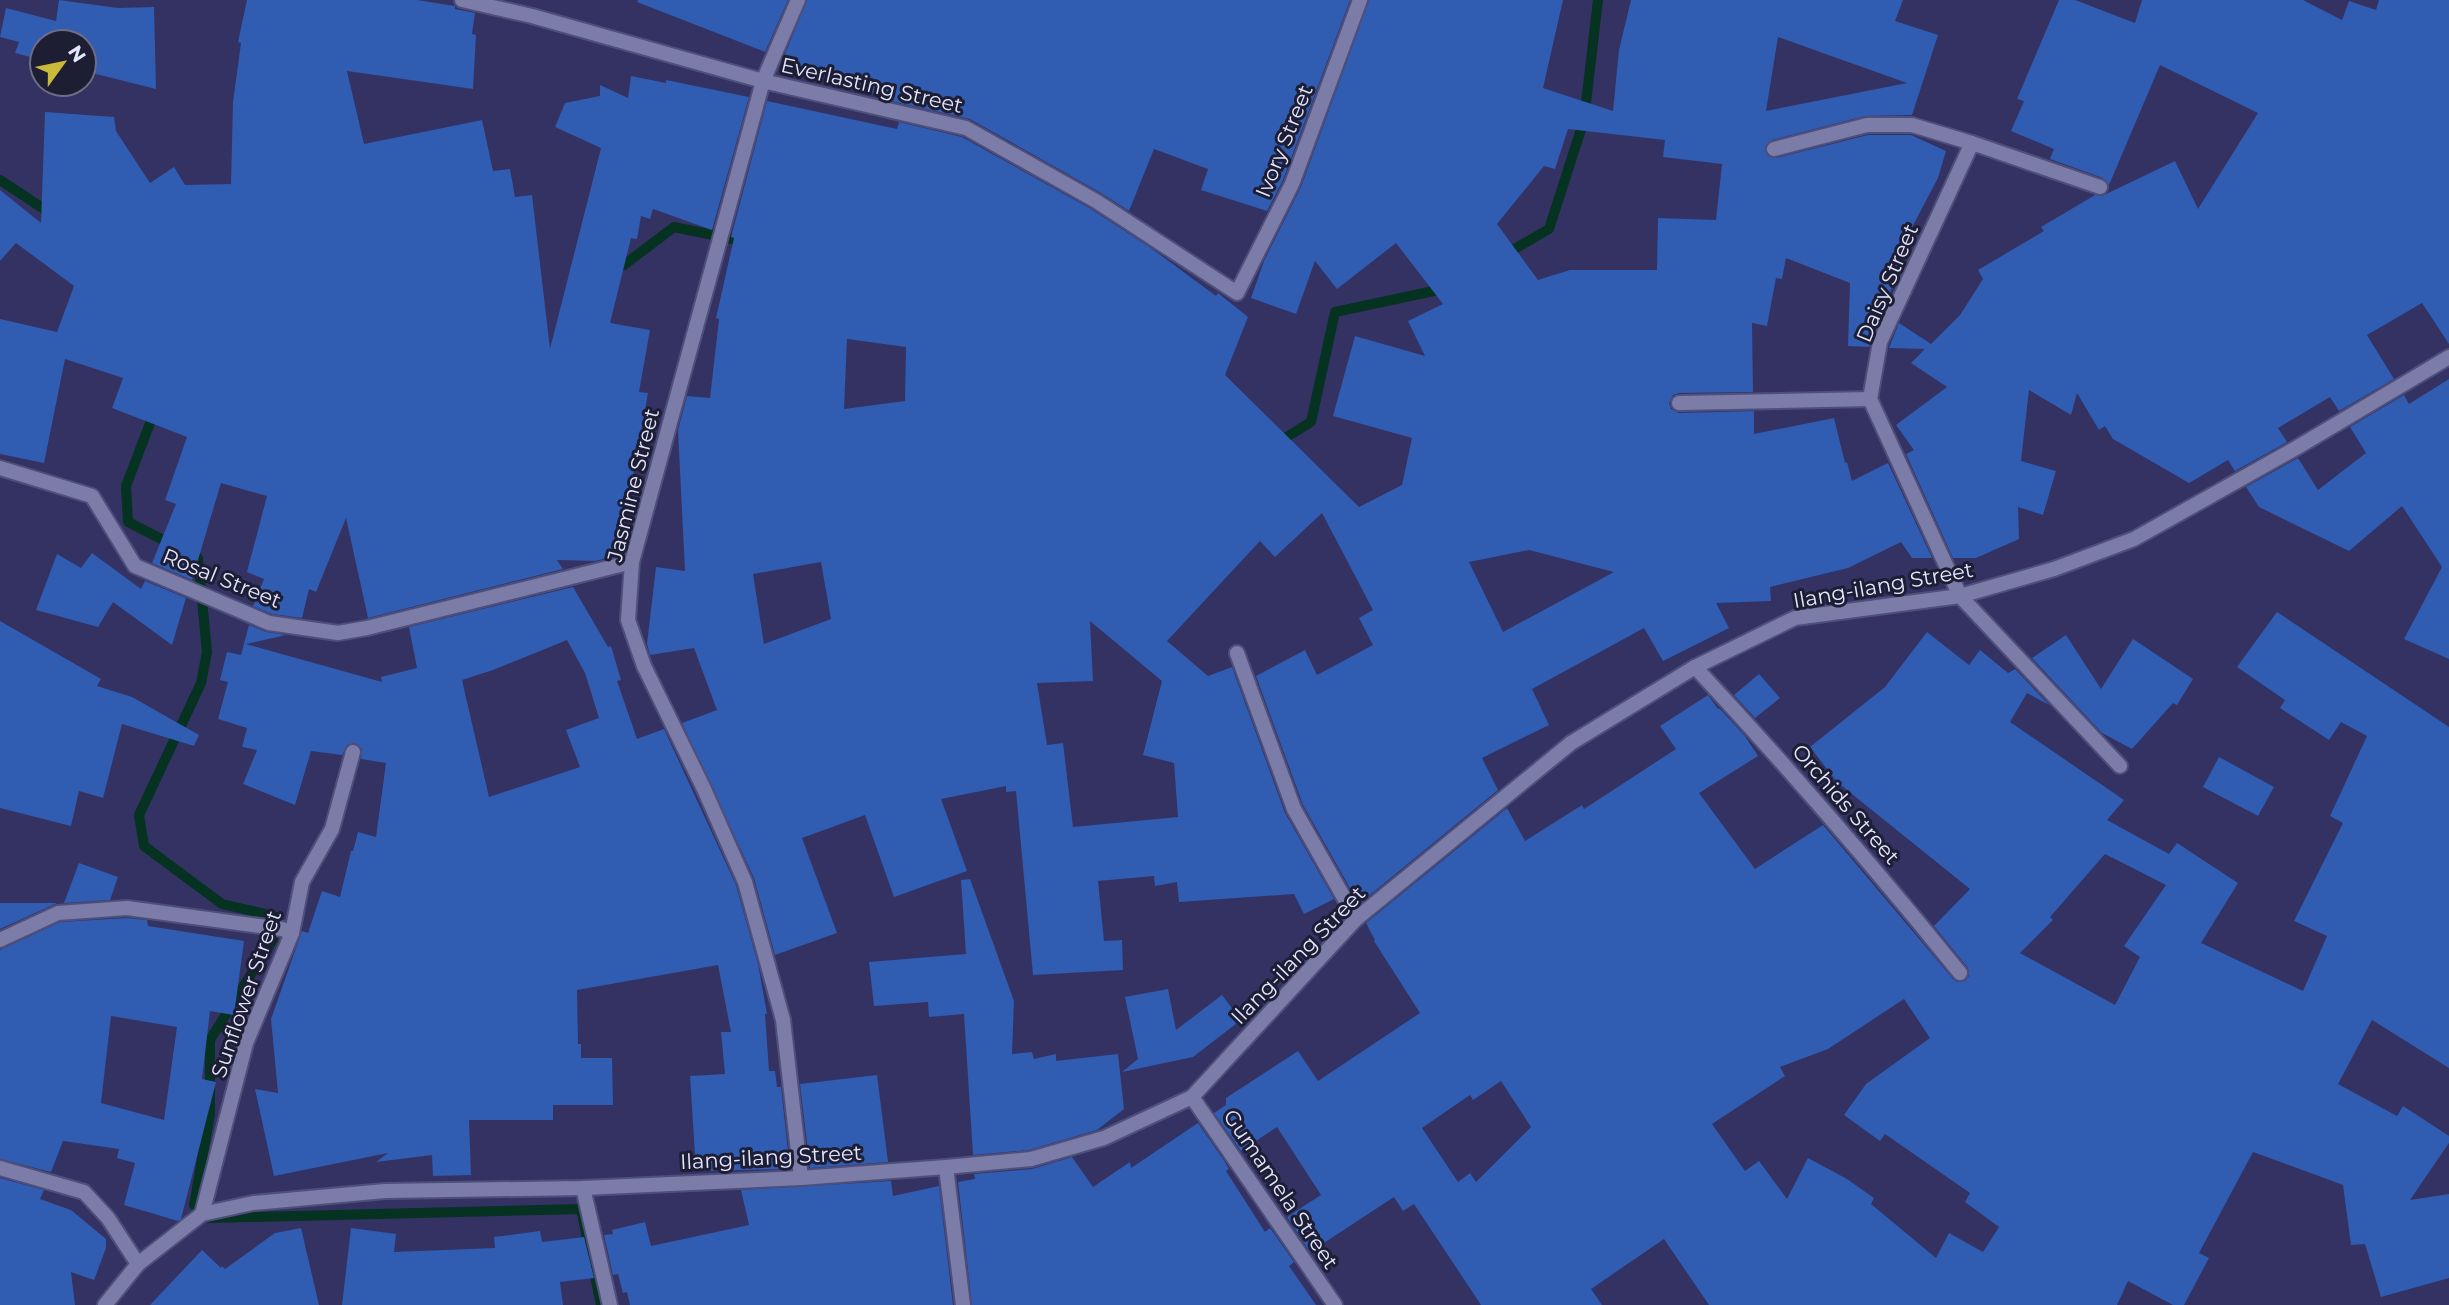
<svg xmlns="http://www.w3.org/2000/svg" width="2449" height="1305" font-family="Montserrat,sans-serif">
  <rect width="100%" height="100%" fill="#333263"/>
  <g fill="none" stroke-linecap="round" stroke-linejoin="round">
    <g stroke="#053221" stroke-width="10">
      <polyline points="0,180 53,215"/>
      <polyline points="1504,255 1549,229 1584,120 1598,0"/>
      <polyline points="624,265 674,227 747,242"/>
      <polyline points="155,410 126,486 128,522 175,546"/>
      <polyline points="1277,443 1311,422 1335,312 1448,288"/>
      <polyline points="189,553 198,558 207,652 201,683 139,815 144,846 222,904 274,916 273,939 210,1040 210,1114 194,1205"/>
      <polyline points="209,1218 581,1209 601,1305"/>
    </g>
  </g>
  <g fill="#305cb1" fill-rule="evenodd">
    <polygon points="59,0 118,8 154,7 156,89 84,71 84,42 42,42 42,60 15,53 19,42 0,37 6,8 56,21"/>
    <polygon points="247,0 417,0 455,6 455,9 475,13 472,34 476,35 473,89 347,71 364,144 482,120 493,171 510,169 515,197 532,195 550,349 601,148 555,127 565,103 600,96 600,85 628,98 631,76 666,83 666,80 749,97 712,230 653,209 650,219 641,216 637,239 631,238 610,323 650,330 639,392 648,393 619,555 595,561 557,560 563,569 368,618 346,518 316,592 309,589 302,618 272,614 253,606 264,579 247,572 267,496 221,483 192,580 152,563 176,504 165,500 187,437 112,408 123,378 65,359 44,463 0,454 0,319 57,332 74,286 16,243 0,261 0,190 41,223 45,112 114,117 116,131 150,183 174,167 185,185 231,184 233,102 241,43 238,42"/>
    <polygon points="638,0 788,0 765,52 637,2"/>
    <polygon points="807,0 1350,0 1283,180 1267,211 1201,190 1208,169 1154,149 1129,211 1101,193 970,119 895,102 783,59"/>
    <path d="M1369 0H1563L1543 88 1613 111 1619 50 1631 0H1903L1895 21 1938 35 1912 115 1865 116 1772 140 1765 147 1767 155 1776 158 1868 135H1911L1946 151 1938 178 1909 233 1885 309 1869 347 1848 346 1850 283 1786 258 1782 279 1776 278 1767 326 1752 323 1753 392 1679 393 1673 395 1669 403 1671 409 1679 413 1754 411V434L1834 418 1845 463 1847 462 1852 481 1888 463 1932 558H1912L1901 542 1848 568 1770 587 1771 601 1716 603 1729 628 1663 661 1644 628 1532 689 1549 725 1482 758 1498 790 1359 904 1303 805 1256 676 1305 650 1317 675 1373 645 1359 618 1373 610 1322 513 1275 557 1260 541 1167 641 1208 676 1232 667 1285 813 1334 899 1304 914 1294 894 1179 902 1177 882 1155 886 1154 876 1098 881 1104 941 1122 940 1123 970 1033 975 1016 791 1006 792V786L941 799 967 871 894 897 865 815 802 838 837 933 775 955 754 878 682 723 717 710 694 648 650 655 647 644 656 567 685 571 678 430 687 396 710 398 719 319 716 318 734 238 731 237 767 101 897 129 899 122 962 137 1091 209 1151 248 1216 296 1218 293 1248 317 1225 375 1359 507 1402 485 1412 438 1333 416 1355 336 1425 356 1408 321 1443 304 1396 243 1337 289 1315 261 1296 314 1251 298 1264 261 1301 187ZM1778 37 1907 83 1766 111ZM1568 129 1665 140 1663 157 1722 164 1716 220 1658 218 1657 270H1570L1538 280 1497 224 1544 166 1555 169ZM847 339 906 347 905 401 844 409ZM1529 550 1614 572 1503 632 1469 562ZM821 562 831 619 764 644 753 574ZM1090 621 1162 681 1143 755 1174 763 1178 817 1073 827 1063 743 1047 745 1037 683 1093 681Z"/>
    <polygon points="2059,0 2075,0 2135,23 2142,0 2303,0 2342,20 2349,1 2376,10 2379,0 2449,0 2449,344 2422,303 2367,335 2394,379 2339,411 2330,397 2278,428 2287,442 2235,471 2228,460 2189,483 2113,439 2105,426 2099,430 2077,393 2071,415 2029,390 2021,461 2056,471 2043,515 2018,507 2019,539 1976,558 1953,558 1906,454 1914,450 1896,425 1947,387 1911,363 1925,349 1889,348 1899,323 1931,344 1960,315 1983,279 1978,270 2044,231 2041,227 2095,195 2102,196 2175,161 2198,209 2258,113 2160,65 2109,185 2103,178 2050,159 2054,149 2011,131 2024,101 2017,99"/>
    <polygon points="2449,379 2449,659 2404,639 2442,567 2402,506 2349,551 2259,507 2246,487 2298,458 2318,490 2366,453 2350,427 2404,395 2409,404"/>
    <polygon points="92,553 141,589 145,581 186,598 172,645 113,602 98,627 36,610 57,554 81,568"/>
    <path d="M573 587 608 647 611 646 621 680 617 681 637 739 664 729 736 885 758 964 767 1014H765L769 1071H775L777 1087H781L790 1169 696 1171 690 1076 725 1074 721 1032H731L718 965 577 990 578 1044H581V1058H612L613 1105H553V1120H469L471 1175 433 1176 432 1155 376 1162 388 1153 274 1176 255 1089 278 1093 271 1019 302 931 308 933 322 891 340 897 351 851H353L358 832 376 837 386 763 361 759 362 749 355 743 347 745 342 755 311 751 295 805 243 784 257 750 242 747 247 728 218 719 228 682 220 680 227 652 241 655 249 625 266 632 286 635 246 644 382 682 381 677 417 668 409 627ZM567 640 585 673 599 718 566 730 580 767 489 797 462 680 493 670Z"/>
    <path d="M2277 612 2449 727V1068L2372 1020 2338 1084 2397 1116 2403 1106 2449 1136V1143L2410 1200 2449 1194V1278L2381 1297 2365 1244 2351 1245 2343 1185 2253 1152 2199 1253 2209 1258 2184 1305H2173L2128 1281 2117 1305H1709L1664 1239 1591 1289 1602 1305H1481L1414 1204 1403 1211 1394 1197 1310 1252 1287 1217 1321 1195 1277 1127 1241 1151 1214 1113 1226 1105V1098L1298 1051 1318 1081 1420 1013 1374 941 1375 940 1366 923 1507 808 1525 841 1582 805 1584 809 1676 749 1660 726 1708 695 1718 709 1719 708 1745 736 1758 756 1699 793 1755 869 1823 825 1953 979 1957 982 1965 981 1969 976 1968 968 1934 926 1970 889 1837 782 1810 747 1885 687 1927 632 1969 665 1980 650 2008 673 2015 669 2049 705 2027 693 2010 722 2124 800 2107 820 2169 854 2177 843 2238 883 2201 943 2303 991 2327 936 2294 921 2343 823 2330 816 2367 736 2341 722 2329 740 2280 708 2285 700 2237 667ZM2105 854 2166 885 2124 946 2140 957 2115 1005 2020 953 2053 920 2050 917ZM1904 999 1930 1038 1866 1084 1844 1115 1880 1141 1885 1134 1970 1193 1965 1202 1999 1227 1983 1252 1949 1233 1936 1258 1871 1204 1874 1198 1847 1179 1808 1158 1787 1199 1759 1161 1745 1171 1712 1124 1785 1076 1780 1067 1828 1049ZM1501 1081 1531 1127 1476 1182 1470 1173 1458 1182 1422 1128 1470 1095 1473 1100Z"/>
    <polygon points="0,621 101,679 97,686 132,697 199,735 194,746 122,724 103,798 79,791 71,826 0,808"/>
    <polygon points="2066,635 2101,689 2133,639 2193,679 2177,705 2173,703 2132,749 2102,733 2032,658"/>
    <polygon points="1759,674 1780,698 1755,718 1734,695"/>
    <polygon points="2219,757 2274,787 2258,816 2203,787"/>
    <polygon points="79,863 118,877 110,900 64,903"/>
    <polygon points="970,879 1014,1001 1012,1054 1032,1052 1034,1059 1056,1054 1056,1061 1118,1054 1124,1109 1097,1130 1029,1150 973,1155 964,1014 929,1017 928,1002 874,1006 869,962 966,954 961,880"/>
    <polygon points="0,903 57,903 0,929"/>
    <path d="M127 918 147 920 148 926 244 941 234 1015 210 1011 202 1079 216 1082 181 1219 178 1221 124 1205 135 1163 117 1158 119 1149 63 1141 51 1172 0 1159V950L60 922ZM111 1016 177 1027 164 1120 101 1103Z"/>
    <polygon points="1168,989 1176,1030 1222,995 1241,1020 1193,1057 1122,1072 1138,1059 1125,997"/>
    <polygon points="877,1075 888,1162 810,1168 800,1084"/>
    <polygon points="1198,1123 1225,1162 1229,1169 1226,1171 1265,1232 1270,1228 1294,1262 1289,1266 1316,1305 972,1305 958,1182 975,1179 974,1174 1032,1169 1072,1157 1093,1187 1130,1162 1131,1168"/>
    <polygon points="0,1178 44,1190 40,1199 71,1210 106,1239 106,1248 94,1280 71,1272 75,1305 0,1305"/>
    <polygon points="891,1181 893,1196 939,1186 953,1305 630,1305 627,1292 623,1293 618,1274 613,1275 604,1235 613,1234 612,1230 645,1222 651,1246 749,1225 741,1190"/>
    <polygon points="301,1228 319,1305 150,1305 202,1250 221,1268 222,1266 225,1269 275,1233"/>
    <polygon points="351,1228 396,1234 394,1252 495,1248 494,1237 540,1231 542,1242 584,1237 594,1278 560,1282 563,1305 342,1305"/>
  </g>
  <g fill="none" stroke-linecap="round" stroke-linejoin="round">
    <defs>
      <g id="service">
        <polyline points="1679,403 1870,399"/>
        <polyline points="1960,596 2120,766"/>
        <polyline points="1237,653 1294,809 1356,919"/>
      </g>
      <g id="pedestrian">
        <polyline points="0,1168 84,1192 108,1218 138,1264"/>
        <polyline points="202,1214 246,1043 292,933 302,882 332,829 353,752"/>
      </g>
      <g id="minor">
        <polyline points="462,0 532,16 763,81 966,128 1096,201 1237,293 1292,184 1360,0"/>
        <polyline points="798,0 763,81 632,562 628,620 644,666 704,789 745,882 783,1020 801,1178"/>
        <polyline points="1774,149 1867,125 1912,125 1972,143 2100,187"/>
        <polyline points="0,468 92,496 135,566 269,623 338,633 367,628 632,562"/>
        <polyline points="1960,596 1870,399 1880,342 1972,143"/>
        <path d="M1695 667C1787 766 1875 868 1960 973"/>
        <polyline points="0,940 58,913 127,908 282,929 292,933"/>
        <polyline points="1192,1097 1335,1305"/>
        <polyline points="946,1167 963,1305"/>
        <polyline points="583,1188 610,1305"/>
      </g>
      <polyline id="tertiary" points="105,1305 138,1264 202,1214 253,1203 385,1191 583,1188 801,1178 946,1167 1031,1159 1104,1138 1192,1097 1356,919 1571,743 1695,667 1795,618 1960,596 2054,569 2134,539 2296,448 2449,357"/>
    </defs>
    <use href="#service" stroke="#4f4f7c" stroke-width="18"/>
    <use href="#pedestrian" stroke="#4f4f7c" stroke-width="18"/>
    <use href="#minor" stroke="#4f4f7c" stroke-width="18"/>
    <use href="#tertiary" stroke="#4f4f7c" stroke-width="18"/>
    <use href="#service" stroke="#7b7da8" stroke-width="14"/>
    <use href="#pedestrian" stroke="#7b7da8" stroke-width="14"/>
    <use href="#minor" stroke="#7b7da8" stroke-width="14"/>
    <use href="#tertiary" stroke="#7b7da8" stroke-width="14"/>
  </g>
  <g text-anchor="middle" dominant-baseline="central" stroke-width="6" stroke-linejoin="round" paint-order="stroke">
    <g font-size="21" fill="#e4e6ff" stroke="#1d1e34">
      <text transform="translate(872 85) rotate(13)">Everlasting Street</text>
      <text transform="translate(1284 141) rotate(-68)">Ivory Street</text>
      <text transform="translate(1887 283) rotate(-67)">Daisy Street</text>
      <text transform="translate(633 485) rotate(-76)">Jasmine Street</text>
      <text transform="translate(222 578) rotate(22)">Rosal Street</text>
      <text transform="translate(1883 585) rotate(-10)">Ilang-ilang Street</text>
      <text transform="translate(1846 804) rotate(49)">Orchids Street</text>
      <text transform="translate(1298 955) rotate(-46)">Ilang-ilang Street</text>
      <text transform="translate(246 994) rotate(-71)">Sunflower Street</text>
      <text transform="translate(771 1157) rotate(-3)">Ilang-ilang Street</text>
      <text transform="translate(1281 1189) rotate(56)">Gumamela Street</text>
    </g>
  </g>
  <g transform="translate(63 63) rotate(57)"><circle r="33" fill="#1d1e34" stroke="#6d6e85" stroke-width="2"/>
  <path d="M0-5L12 26L0 18L-12 26Z" fill="#caba3a"/>
  <text y="-10" font-size="19" font-weight="bold" text-anchor="middle" fill="#e4e6ff">N</text>
  </g>
</svg>
